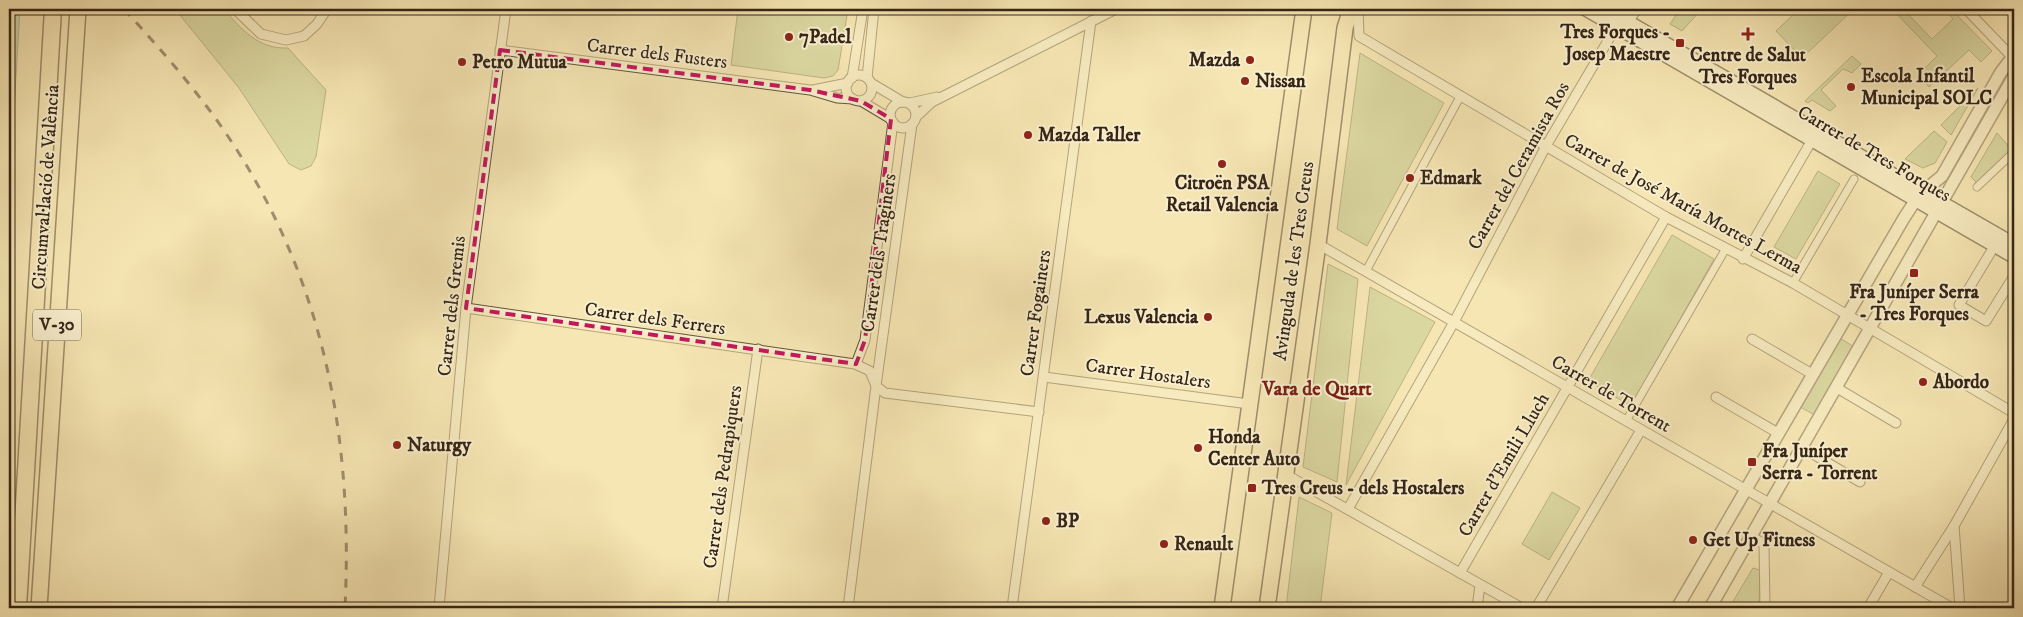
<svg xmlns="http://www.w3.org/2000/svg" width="2023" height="617" font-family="'IM FELL DW Pica',serif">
  <rect width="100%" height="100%" fill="#f5e6b3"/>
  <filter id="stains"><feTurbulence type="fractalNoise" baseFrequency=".004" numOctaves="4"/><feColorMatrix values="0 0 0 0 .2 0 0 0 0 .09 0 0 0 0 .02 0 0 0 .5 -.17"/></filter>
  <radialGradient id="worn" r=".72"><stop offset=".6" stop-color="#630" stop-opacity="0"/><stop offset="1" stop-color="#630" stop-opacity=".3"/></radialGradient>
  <g fill="#bbc58d" stroke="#787552">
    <path d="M175 9H224C242 30 258 49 288 48L326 90 316 157 311 166 301 170 289 164 239 88Z"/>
    <polygon points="738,9 848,9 838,70 833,76 824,78 731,65"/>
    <polygon points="1680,9 1698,9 1700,11 1682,31 1670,24"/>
    <polygon points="1799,9 1854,9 1802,58 1776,31"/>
    <polygon points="1892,9 1903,9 1932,39 1953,19 1944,9 1951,9 1992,51 1981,62 1969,50 1929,87 1918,75 1937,56"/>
    <polygon points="1360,53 1444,103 1367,246 1337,229"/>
    <polygon points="1852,56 1861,64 1852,73 1843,69 1821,90 1836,106 1830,111 1812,100 1808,103 1805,101"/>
    <polygon points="1978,88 1951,135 1941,125"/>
    <polygon points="1934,131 1947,142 1935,163 1923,168 1905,159"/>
    <polygon points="1997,133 2012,150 1977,183 1971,177"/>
    <polygon points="1818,171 1840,184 1796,259 1774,247"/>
    <polygon points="1672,235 1714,259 1631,406 1588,381"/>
    <polygon points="1328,264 1358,279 1337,482 1303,467"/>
    <polygon points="1370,287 1435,322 1346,485"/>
    <polygon points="1835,335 1859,350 1820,418 1795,404"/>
    <polygon points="1552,492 1580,508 1549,560 1522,544"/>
    <polygon points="1299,497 1332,513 1320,608 1286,608"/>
    <polygon points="1753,568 1760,570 1759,608 1729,608"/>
  </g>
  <polygon fill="#9dc0a8" stroke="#74826e" points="9,9 20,9 9,194"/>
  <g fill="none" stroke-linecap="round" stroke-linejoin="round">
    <polyline stroke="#6a7260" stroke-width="1" points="9,113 15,9"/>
    <polyline stroke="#cfbf94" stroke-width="7" stroke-dasharray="7 3.5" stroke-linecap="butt" points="2011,167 2014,171"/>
    <defs>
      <g id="pedestrian">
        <polyline points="1977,187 2014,152"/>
        <polyline points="1366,271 1461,95"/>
        <polyline points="1793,283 1854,179"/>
        <polyline points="1626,421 1725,250"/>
      </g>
      <g id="minor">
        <polyline points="235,9 261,34 286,40 304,36 317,24 327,9"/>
        <polyline points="1358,9 1359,36 1666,217 1793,283 2014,413"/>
        <polyline points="1966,9 2014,59"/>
        <polyline points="500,50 810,90 837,98 853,99"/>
        <circle cx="859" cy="88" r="13"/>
        <polyline points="852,78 863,9"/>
        <polyline points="867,78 874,9"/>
        <polyline points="871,83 903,102"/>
        <polyline points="813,90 848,83"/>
        <polyline points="861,101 891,119"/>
        <circle cx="903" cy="115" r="13"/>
        <polyline points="910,103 937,97"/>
        <polyline points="916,117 932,102 1116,9"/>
        <polyline points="912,124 876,386 885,393 1039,412"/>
        <polyline points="1318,244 1952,608"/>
        <polyline points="1995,245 1959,305 1986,321 2014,276"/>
        <polyline points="1743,259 1812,140"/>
        <polyline points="466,308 855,364 870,371 876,386 848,608"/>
        <polyline points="1752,339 1812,374"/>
        <polyline points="856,364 865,340 893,122"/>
        <polyline points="1044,377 1249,404"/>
        <polyline points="1837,388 1896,423"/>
        <polyline points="1716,397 1778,433"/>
        <polyline points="1803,448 1860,482"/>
        <polyline points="1285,474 1522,608"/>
        <polyline points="1348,509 1454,322 1546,146 1616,27 1628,22 1637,9"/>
        <polyline points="1954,526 1960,608"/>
        <polyline points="1752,537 1764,544 1765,608"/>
        <polyline points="1460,573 1666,217"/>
        <polyline points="1915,587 1954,526 2014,419"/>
        <polyline points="439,608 466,308 506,9"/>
        <polyline points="722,608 758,349"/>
        <polyline points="1012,608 1091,21"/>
        <polyline points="1477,608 1480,585"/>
        <polyline points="1536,608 1641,430"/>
        <polyline points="1868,608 1889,572"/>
      </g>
      <g id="tertiary">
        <polyline points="1677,608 1904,218 1919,195 1942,176 2001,72 2014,55"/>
        <polyline points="1710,608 2014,76"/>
      </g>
      <g id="secondary">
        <polyline points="1585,9 2014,257"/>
        <polyline points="1606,9 2014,244"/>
      </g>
      <g id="primary">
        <polyline points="1222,608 1304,9"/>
        <polyline points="1267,608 1318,244 1345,28 1351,9"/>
      </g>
      <polyline id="trunk" points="39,608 78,9"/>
      <polyline id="motorway" points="18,608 53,9"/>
    </defs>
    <use href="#pedestrian" stroke="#66553e" stroke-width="9"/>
    <use href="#minor" stroke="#66553e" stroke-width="11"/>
    <use href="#tertiary" stroke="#66553e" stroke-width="14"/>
    <use href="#secondary" stroke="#362517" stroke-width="15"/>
    <use href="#primary" stroke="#362517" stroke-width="18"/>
    <use href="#trunk" stroke="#362517" stroke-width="18"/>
    <use href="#motorway" stroke="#362517" stroke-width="19"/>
    <use href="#pedestrian" stroke="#f8efce" stroke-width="7"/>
    <use href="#minor" stroke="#f8efce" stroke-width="9"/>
    <use href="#tertiary" stroke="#f8efce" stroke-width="11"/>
    <use href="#secondary" stroke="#f8efce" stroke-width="12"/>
    <use href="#primary" stroke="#f5e6b3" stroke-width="15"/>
    <use href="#trunk" stroke="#f5e6b3" stroke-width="15"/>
    <use href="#motorway" stroke="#f5e6b3" stroke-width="16"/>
    <path stroke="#362517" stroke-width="3" stroke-dasharray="9 9" stroke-linecap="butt" d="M124 9C163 52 203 97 235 147 326 288 353 443 345 608"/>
  </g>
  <path d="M0 0H2023V617H0ZM500 50 810 90 861 101 891 119 865 340 856 364 466 308Z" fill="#f5e6b3" fill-opacity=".55" fill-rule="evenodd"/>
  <path fill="none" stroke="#c2185b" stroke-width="4" stroke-dasharray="10 6" stroke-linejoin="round" d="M500 50 810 90 861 101 891 119 865 340 856 364 466 308Z"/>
  <g fill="#8f2418" stroke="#f8efce" stroke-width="2">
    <path d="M1745.5 26.5h5v5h5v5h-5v5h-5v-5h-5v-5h5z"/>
    <circle cx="789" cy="37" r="5"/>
    <rect x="1675" y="38" width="10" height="10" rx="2.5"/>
    <circle cx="1250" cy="60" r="5"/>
    <circle cx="462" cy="62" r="5"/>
    <circle cx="1245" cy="81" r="5"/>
    <circle cx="1851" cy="87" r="5"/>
    <circle cx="1028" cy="135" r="5"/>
    <circle cx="1222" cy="164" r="5"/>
    <circle cx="1410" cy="178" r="5"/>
    <rect x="1909" y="268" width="10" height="10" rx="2.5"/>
    <circle cx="1208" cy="317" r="5"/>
    <circle cx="1923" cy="382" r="5"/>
    <circle cx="397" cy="445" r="5"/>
    <circle cx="1198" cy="448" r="5"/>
    <rect x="1747" y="457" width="10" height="10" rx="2.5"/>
    <rect x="1247" y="483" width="10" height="10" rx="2.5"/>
    <circle cx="1046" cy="521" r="5"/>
    <circle cx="1693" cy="540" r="5"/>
    <circle cx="1164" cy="544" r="5"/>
  </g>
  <g text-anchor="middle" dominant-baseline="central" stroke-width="4" stroke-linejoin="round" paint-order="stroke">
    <rect fill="#f8efce" stroke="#70624e" stroke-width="1" x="33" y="309.5" width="48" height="31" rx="4"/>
    <g font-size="18" font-weight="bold" fill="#362517">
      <text x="57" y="325">V-30</text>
    </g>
    <g font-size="19" font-weight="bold" fill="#362517" stroke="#f8efce" text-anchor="start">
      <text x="1670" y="32" text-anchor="end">Tres Forques -<tspan x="1670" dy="22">Josep Maestre</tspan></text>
      <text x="799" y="37">7Padel</text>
      <text x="1748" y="55" text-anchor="middle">Centre de Salut<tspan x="1748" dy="22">Tres Forques</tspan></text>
      <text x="1240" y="60" text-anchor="end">Mazda</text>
      <text x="472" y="62">Petro Mutua</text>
      <text x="1861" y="76">Escola Infantil<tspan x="1861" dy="22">Municipal SOLC</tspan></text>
      <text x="1255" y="81">Nissan</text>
      <text x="1038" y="135">Mazda Taller</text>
      <text x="1420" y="178">Edmark</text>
      <text x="1222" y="183" text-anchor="middle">Citroën PSA<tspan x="1222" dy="22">Retail Valencia</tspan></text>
      <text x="1914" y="292" text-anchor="middle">Fra Juníper Serra<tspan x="1914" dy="22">- Tres Forques</tspan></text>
      <text x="1198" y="317" text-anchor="end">Lexus Valencia</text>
      <text x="1933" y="382">Abordo</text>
      <text x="1208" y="437">Honda<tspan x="1208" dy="22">Center Auto</tspan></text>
      <text x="407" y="445">Naturgy</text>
      <text x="1762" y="451">Fra Juníper<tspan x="1762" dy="22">Serra - Torrent</tspan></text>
      <text x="1262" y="488">Tres Creus - dels Hostalers</text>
      <text x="1056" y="521">BP</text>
      <text x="1703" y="540">Get Up Fitness</text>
      <text x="1174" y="544">Renault</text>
    </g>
    <g font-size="19" fill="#362517" stroke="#f8efce">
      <text transform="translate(657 54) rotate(7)">Carrer dels Fusters</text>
      <text transform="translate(1874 154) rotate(30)">Carrer de Tres Forques</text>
      <text transform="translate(1519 166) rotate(-61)">Carrer del Ceramista Ros</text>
      <text transform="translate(46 187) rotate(-86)">Circumval·lació de València</text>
      <text transform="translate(1683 204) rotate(29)">Carrer de José María Mortes Lerma</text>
      <text transform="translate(879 253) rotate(-82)">Carrer dels Traginers</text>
      <text transform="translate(1294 261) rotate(-82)">Avinguda de les Tres Creus</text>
      <text transform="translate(452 306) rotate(-84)">Carrer dels Gremis</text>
      <text transform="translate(1036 313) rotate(-82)">Carrer Fogainers</text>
      <text transform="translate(655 319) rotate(8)">Carrer dels Ferrers</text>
      <text transform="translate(1148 374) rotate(8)">Carrer Hostalers</text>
      <text transform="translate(1611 394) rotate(30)">Carrer de Torrent</text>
      <text transform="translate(1504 465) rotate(-60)">Carrer d'Emili Lluch</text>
      <text transform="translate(723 477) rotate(-82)">Carrer dels Pedrapiquers</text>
    </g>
    <g font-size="20" font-weight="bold" fill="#7a1f14" stroke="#f8efce">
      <text x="1317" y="389">Vara de Quart</text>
    </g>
  </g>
  <rect width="2023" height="617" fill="none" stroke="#f5e6b3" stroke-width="30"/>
  <rect x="10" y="10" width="2003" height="597" fill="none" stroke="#362517" stroke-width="2.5"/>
  <rect x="15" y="15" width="1993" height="587" fill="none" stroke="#362517"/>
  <rect width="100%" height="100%" filter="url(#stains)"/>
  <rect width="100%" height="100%" fill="url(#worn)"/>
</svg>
